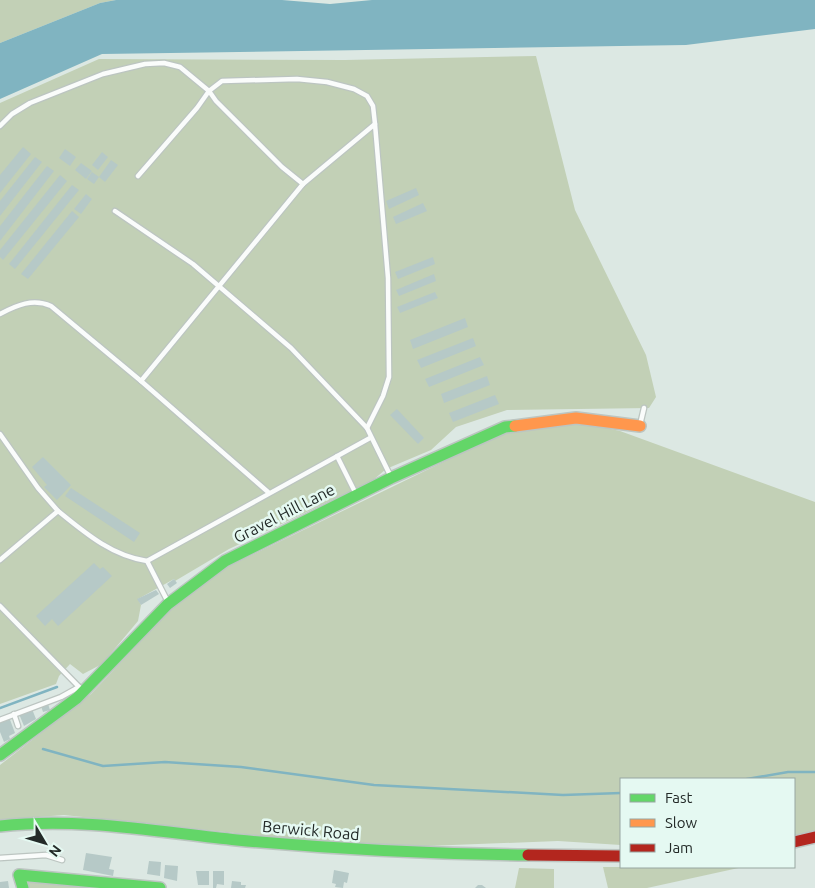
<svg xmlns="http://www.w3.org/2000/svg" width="815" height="888" font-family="Ubuntu,sans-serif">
  <rect width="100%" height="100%" fill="#dce8e3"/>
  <g fill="#c2d0b6">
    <polygon points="0,0 116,0 100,3 0,43"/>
    <polygon points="536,56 575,210 646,355 656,397 649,408 507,410 456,427 431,450 386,469 372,481 229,549 175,581 174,579 138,599 141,605 138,621 102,664 83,674 70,664 59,676 56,684 0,704 0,103 99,59 345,60"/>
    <polygon points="578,422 620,431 815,502 815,832 794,838 794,779 621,779 621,845 558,841 376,848 64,815 0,820 0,765 91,694 175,605 211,575 507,431"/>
    <polygon points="603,867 743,867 647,888 608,888"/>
    <polygon points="519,868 554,869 554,888 515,888"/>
    <polygon points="19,875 160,888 23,888"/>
  </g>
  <polygon fill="#80b4c1" points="116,0 282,0 330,4 372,0 815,0 815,29 686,45 102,54 0,99 0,43 100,3"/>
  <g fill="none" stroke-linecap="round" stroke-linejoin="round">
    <g stroke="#80b4c1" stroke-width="2.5">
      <polyline points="0,708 57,687"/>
      <polyline points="43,749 103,766 165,762 241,767 374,785 563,795 621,793"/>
      <polyline points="747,779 788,772 815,772"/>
    </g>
  </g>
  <g fill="#b6c9c7">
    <polygon points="23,147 31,154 0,193 0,175"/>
    <polygon points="65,149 76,157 70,166 59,158"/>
    <polygon points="102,152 108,157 98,170 92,165"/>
    <polygon points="35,157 42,162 0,216 0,201"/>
    <polygon points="111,160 118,165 105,182 99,177"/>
    <polygon points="81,163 92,171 86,179 75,170"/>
    <polygon points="47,166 54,171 0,241 0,226"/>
    <polygon points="92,172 99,177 94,184 87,179"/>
    <polygon points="60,175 67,181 3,260 0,257 0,250"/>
    <polygon points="72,185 79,190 15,269 9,264"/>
    <polygon points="416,188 419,195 389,209 386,201"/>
    <polygon points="86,194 92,199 81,214 74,209"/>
    <polygon points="423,203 427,211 396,224 393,217"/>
    <polygon points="72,211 79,217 28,279 21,274"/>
    <polygon points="433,257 435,264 398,279 395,272"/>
    <polygon points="434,274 436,281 399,296 396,290"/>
    <polygon points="435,292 438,298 400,313 397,307"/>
    <polygon points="465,318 468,327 413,349 410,340"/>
    <polygon points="473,338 476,346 421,368 417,360"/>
    <polygon points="480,357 484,365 429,387 425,379"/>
    <polygon points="487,376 490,385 444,403 441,394"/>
    <polygon points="495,395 499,404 453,422 449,413"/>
    <polygon points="397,409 424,438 418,444 390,415"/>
    <polygon points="43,457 71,485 57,500 44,487 47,485 32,467"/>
    <polygon points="71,488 140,533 134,542 65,496"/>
    <polygon points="94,563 100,569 103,567 112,576 58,626 52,619 45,626 36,616"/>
    <polygon points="174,579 177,583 170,588 167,584"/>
    <polygon points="156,590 159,594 141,605 137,599"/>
    <polygon points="48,704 50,710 43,712 41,706"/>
    <polygon points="32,709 36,719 24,726 19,714"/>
    <polygon points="9,717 15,733 9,736 10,739 4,742 0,732 0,721"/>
    <polygon points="86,853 112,857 109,869 114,870 113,876 83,870"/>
    <polygon points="149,861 161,862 160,876 147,874"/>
    <polygon points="165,865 178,866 177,881 164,878"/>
    <polygon points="334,870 349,873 347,883 344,882 343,888 335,887 336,884 332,883"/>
    <polygon points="196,871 209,871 209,885 198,885"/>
    <polygon points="213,871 224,871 224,885 217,884 216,888 213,888"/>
    <polygon points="8,881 9,888 0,888 0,882"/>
    <polygon points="232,881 241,882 241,885 246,885 245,888 231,888"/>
    <polygon points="478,885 482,885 486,888 475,888"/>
  </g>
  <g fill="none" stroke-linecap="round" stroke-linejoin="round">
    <defs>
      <g id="lane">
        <polyline points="0,126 12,114 30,103 103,74 145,64 164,63 180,67 209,91 222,81 297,79 327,82 354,89 367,96 373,106 375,124"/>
        <polyline points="138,176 197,108 209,91 216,101 282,167 303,184"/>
        <polyline points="115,211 193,264 291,348 367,428 391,477"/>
        <path d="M0 314C17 305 33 298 51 306L141 381 303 184 375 124 388 278 389 377 383 396 367 428"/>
        <polyline points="141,381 268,492"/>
        <polyline points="640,425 644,408"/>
        <polyline points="0,434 38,488 58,511 0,560"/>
        <polyline points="337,456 356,494"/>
        <path d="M58 511C85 533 112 556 147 561L370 438"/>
        <polyline points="147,561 168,602"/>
        <polyline points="0,606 83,691"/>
        <polyline points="14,714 18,726"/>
        <polyline points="0,720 61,697 79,687"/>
        <polyline points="0,858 46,855 62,860"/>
      </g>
      <g id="fast">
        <polyline points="0,755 77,698 168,604 225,561 391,478 505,427 515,426"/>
        <path d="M0 826C80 817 158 832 237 840 334 849 431 854 528 855"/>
        <polyline points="23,888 19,875 160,888"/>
      </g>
      <polyline id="slow" points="515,426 576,418 640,426"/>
      <g id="jam">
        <polyline points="794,842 815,837"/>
        <polyline points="528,855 621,856"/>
      </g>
    </defs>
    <use href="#lane" stroke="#bcc5c1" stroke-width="7"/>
    <use href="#fast" stroke="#bcc5c1" stroke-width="14"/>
    <use href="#slow" stroke="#bcc5c1" stroke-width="14"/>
    <use href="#jam" stroke="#bcc5c1" stroke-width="14"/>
    <use href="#lane" stroke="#fafcfb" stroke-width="4.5"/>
    <use href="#fast" stroke="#63d668" stroke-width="11"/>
    <use href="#slow" stroke="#ff974d" stroke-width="11"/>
    <use href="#jam" stroke="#b3261e" stroke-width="11"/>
  </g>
  <g text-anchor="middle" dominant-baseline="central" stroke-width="5" stroke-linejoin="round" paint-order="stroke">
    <g font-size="16" fill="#232a28" stroke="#e5f9f2">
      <text transform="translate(284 513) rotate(-27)">Gravel Hill Lane</text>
      <text transform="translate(311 830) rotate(5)">Berwick Road</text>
    </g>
  </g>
  <rect x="620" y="778" width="175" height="90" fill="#e5f9f2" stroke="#97a6a1"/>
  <rect x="630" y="794" width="25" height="8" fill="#63d668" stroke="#97a6a1"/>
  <text x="665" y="803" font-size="15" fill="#232a28">Fast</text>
  <rect x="630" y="819" width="25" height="8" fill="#ff974d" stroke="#97a6a1"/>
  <text x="665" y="828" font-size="15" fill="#232a28">Slow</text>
  <rect x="630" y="844" width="25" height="8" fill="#b3261e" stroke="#97a6a1"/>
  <text x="665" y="853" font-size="15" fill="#232a28">Jam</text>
  <g transform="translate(45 843) rotate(128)" stroke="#e5f9f2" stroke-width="4" paint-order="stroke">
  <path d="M0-4L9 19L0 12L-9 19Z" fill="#232a28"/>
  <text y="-8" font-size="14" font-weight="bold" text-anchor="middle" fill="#232a28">N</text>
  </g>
</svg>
